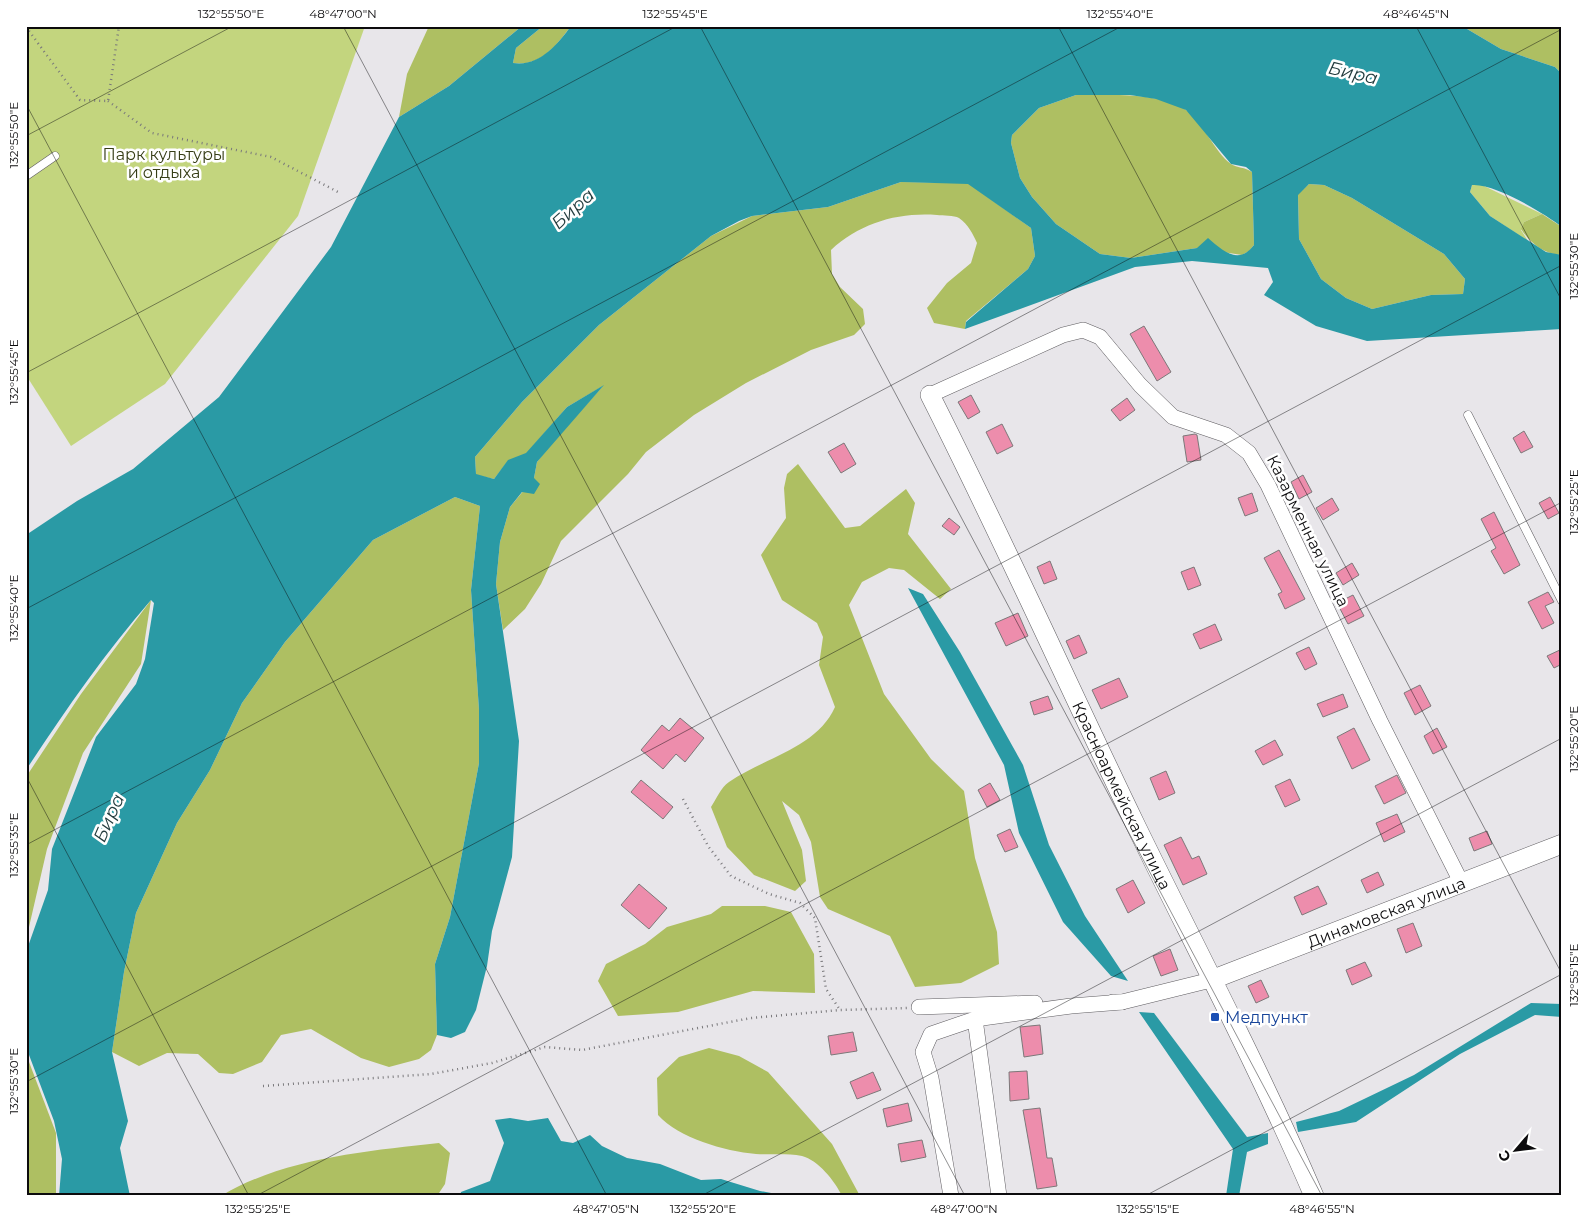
<svg xmlns="http://www.w3.org/2000/svg" width="1588" height="1222" font-family="Montserrat,sans-serif">
  <rect width="100%" height="100%" fill="#e8e6ea"/>
  <g fill="#c3d57e">
    <polygon points="26,26 365,26 298,216 165,384 71,446 26,375"/>
    <polygon points="1480,184 1542,214 1524,222 1521,230 1528,241 1490,216 1470,192 1472,185"/>
  </g>
  <g fill="#aebf62">
    <polygon points="429,26 522,26 449,86 399,117 407,74"/>
    <path d="M543 26H571C556 46 540 67 513 63L516 48Z"/>
    <polygon points="1462,26 1562,26 1562,74 1555,67 1501,49"/>
    <path d="M1076 95C1106 95 1160 92 1186 110 1203 121 1214 152 1231 164 1237 168 1245 167 1252 172L1254 245 1249 251 1242 255 1197 248 1131 258 1100 254 1056 224 1032 197 1020 178 1011 143 1012 135 1039 108Z"/>
    <path d="M901 182 968 183 1031 228 1035 256 1028 269 966 321 965 329 934 323 927 308 947 283 971 263 977 243C973 234 968 224 959 218 954 215 943 216 937 215 898 212 860 223 831 250L832 274 840 287 863 309 865 324 854 335 811 350 746 383 694 415 646 452 628 474 561 541 541 584 525 609 503 630 496 584 500 542 510 507 534 478 537 462 551 444 603 386 567 407 526 454 508 461 494 479 476 475 475 457 522 402 599 325 711 236 752 216 828 207Z"/>
    <polygon points="1309,184 1324,185 1352,198 1444,254 1465,279 1463,294 1431,295 1372,309 1346,298 1321,279 1299,239 1298,194"/>
    <path d="M1542 214 1562 227V255C1545 255 1530 243 1521 229L1524 222Z"/>
    <path d="M798 464 845 528 860 526 906 489 915 503 908 534 951 589 940 599 904 570 889 568 862 582 849 605 884 694 931 759 964 791 975 858 997 932 999 964 961 983 915 987 890 936 828 909 820 897 811 842 799 815 782 801 802 850 806 881 795 891 754 875 727 847 711 807C716 800 721 787 729 782 763 758 817 748 835 707L819 665 823 637 817 623 782 600 761 555 786 518 784 488 787 474Z"/>
    <polygon points="455,497 480,506 471,590 479,710 479,763 450,917 435,964 437,1035 431,1050 419,1059 389,1067 361,1058 311,1029 281,1035 262,1062 233,1074 219,1073 198,1054 167,1053 139,1066 112,1052 124,972 136,913 177,823 210,770 242,703 285,642 373,540"/>
    <polygon points="151,600 141,664 83,753 47,849 26,940 26,777 81,694"/>
    <polygon points="722,906 765,906 791,912 814,954 815,993 753,991 678,1012 618,1016 598,981 606,964 645,944 667,927 711,914"/>
    <path d="M709 1048 739 1056 768 1072 832 1144 860 1196H842C835 1181 818 1160 802 1156 787 1153 771 1155 756 1154 724 1151 679 1138 658 1115L657 1078 679 1057Z"/>
    <polygon points="26,1054 56,1133 56,1196 26,1196"/>
    <path d="M439 1143 450 1153 445 1184 437 1196H221C284 1158 367 1151 439 1143Z"/>
  </g>
  <g fill="#2a9aa5" fill-rule="evenodd">
    <path d="M522 26H543L516 48 513 63C539 67 557 45 571 26H1462L1501 49 1555 67 1562 74V227C1544 213 1494 183 1472 185L1470 192 1490 216 1546 252 1562 255V329L1367 341 1316 326 1264 295 1273 282 1268 268 1192 261 1135 267 965 329 966 322 1028 269 1035 256 1031 228 968 184 901 182 828 207 752 216 739 221 711 236 599 325 522 402 475 457 476 474 494 479 508 460 526 453 567 407 604 385 537 462 534 478 540 484 534 494 522 492 510 507 500 542 496 584 519 741 512 857 492 931 487 966 476 1010 465 1032 451 1038 437 1035 435 964 450 917 479 763V710L471 590 480 506 455 497 373 540 285 642 242 703 210 770 177 823 136 913 124 972 112 1052 128 1121 120 1148 130 1196H59L62 1159 54 1121 26 1047V952L48 890 52 849 96 737 136 684 145 659 154 603 151 600C104 654 65 711 26 770V535L77 501 133 469 219 397 331 247 399 117 449 86ZM1076 95H1130L1156 99 1186 110 1231 164 1246 167 1252 172 1254 245C1238 266 1222 250 1208 238L1197 248 1131 258 1100 254 1056 224 1032 197 1020 178 1011 143 1012 135 1039 108ZM1309 184 1324 185 1352 198 1444 254 1465 279 1463 294 1431 295 1372 309 1346 298 1321 279 1299 239 1298 195Z"/>
    <polygon points="908,588 923,594 960,652 1023,765 1049,845 1085,916 1128,981 1111,976 1063,922 1019,833 1004,765"/>
    <polygon points="1531,1003 1562,1004 1562,1017 1535,1015 1460,1054 1356,1122 1298,1132 1296,1122 1339,1111 1414,1075"/>
    <polygon points="1139,1012 1154,1013 1247,1137 1268,1133 1268,1144 1247,1152 1239,1196 1226,1196 1233,1149"/>
    <polygon points="510,1118 528,1121 548,1118 561,1141 573,1143 590,1135 602,1146 627,1158 660,1164 701,1180 721,1179 760,1191 787,1196 460,1196 461,1192 490,1181 504,1143 495,1120"/>
  </g>
  <g fill="#ed8dac" stroke="#7c7879">
    <polygon points="1144,326 1171,372 1157,381 1130,334"/>
    <polygon points="971,395 980,412 968,419 958,402"/>
    <polygon points="1127,398 1135,410 1120,421 1111,410"/>
    <polygon points="1002,424 1013,446 997,454 986,432"/>
    <polygon points="1524,431 1533,447 1521,453 1513,438"/>
    <polygon points="1195,434 1197,435 1201,460 1187,462 1183,436"/>
    <polygon points="844,443 856,464 841,473 828,452"/>
    <polygon points="1303,475 1312,492 1299,499 1291,482"/>
    <polygon points="1252,493 1258,511 1245,516 1238,498"/>
    <polygon points="1550,497 1559,513 1548,519 1539,503"/>
    <polygon points="1332,498 1339,510 1323,520 1316,508"/>
    <polygon points="1494,512 1520,565 1504,574 1491,551 1496,548 1481,519"/>
    <polygon points="949,518 960,527 954,535 942,526"/>
    <polygon points="1279,550 1305,599 1285,609 1278,594 1282,592 1264,558"/>
    <polygon points="1050,561 1057,579 1044,584 1037,567"/>
    <polygon points="1352,563 1359,575 1343,585 1336,573"/>
    <polygon points="1194,567 1201,585 1188,590 1181,572"/>
    <polygon points="1548,592 1554,602 1545,606 1554,623 1542,629 1528,602"/>
    <polygon points="1353,595 1364,616 1348,624 1337,603"/>
    <polygon points="1018,613 1028,636 1006,646 995,623"/>
    <polygon points="1215,624 1222,640 1200,649 1193,634"/>
    <polygon points="1079,635 1087,653 1074,659 1066,641"/>
    <polygon points="1309,647 1317,664 1305,670 1296,653"/>
    <polygon points="1562,649 1562,664 1554,668 1547,656"/>
    <polygon points="1119,678 1128,697 1101,709 1092,690"/>
    <polygon points="1420,685 1431,706 1415,715 1404,693"/>
    <polygon points="1343,694 1348,707 1323,717 1317,704"/>
    <polygon points="1048,696 1053,709 1034,715 1030,702"/>
    <polygon points="680,718 704,738 685,762 676,754 663,769 641,750 662,725 669,731"/>
    <polygon points="1354,728 1370,760 1352,769 1337,737"/>
    <polygon points="1437,728 1447,747 1433,754 1424,736"/>
    <polygon points="1275,740 1283,755 1263,765 1255,751"/>
    <polygon points="1166,771 1175,793 1159,800 1150,778"/>
    <polygon points="1397,775 1406,793 1384,804 1375,786"/>
    <polygon points="1290,779 1300,800 1285,807 1275,786"/>
    <polygon points="641,780 673,807 663,819 631,792"/>
    <polygon points="990,783 1000,800 987,807 978,790"/>
    <polygon points="1397,814 1405,832 1384,842 1376,823"/>
    <polygon points="1010,829 1018,847 1005,852 997,835"/>
    <polygon points="1487,831 1492,844 1474,851 1469,838"/>
    <polygon points="1181,837 1192,859 1199,856 1207,874 1183,885 1164,845"/>
    <polygon points="1378,872 1384,885 1367,893 1361,880"/>
    <polygon points="1133,880 1145,903 1128,913 1116,889"/>
    <polygon points="639,884 667,908 649,929 621,905"/>
    <polygon points="1318,886 1327,904 1302,915 1294,897"/>
    <polygon points="1413,923 1422,946 1406,953 1397,929"/>
    <polygon points="1170,949 1178,970 1161,976 1153,956"/>
    <polygon points="1365,962 1372,976 1352,985 1346,970"/>
    <polygon points="1261,980 1269,997 1256,1003 1248,986"/>
    <polygon points="1040,1025 1043,1054 1024,1057 1020,1027"/>
    <polygon points="853,1032 857,1051 831,1055 828,1036"/>
    <polygon points="1027,1071 1029,1099 1010,1101 1009,1072"/>
    <polygon points="873,1072 881,1090 857,1099 850,1082"/>
    <polygon points="908,1103 912,1121 887,1127 883,1109"/>
    <polygon points="1040,1108 1047,1158 1052,1158 1057,1186 1037,1189 1023,1110"/>
    <polygon points="922,1140 926,1157 901,1162 898,1144"/>
  </g>
  <g fill="none" stroke-linecap="round" stroke-linejoin="round">
    <defs>
      <g id="service">
        <polyline points="26,176 55,156"/>
        <polyline points="1468,415 1562,601"/>
      </g>
      <g id="minor">
        <polyline points="930,395 1063,335 1083,330 1100,337 1140,385 1173,417 1226,435 1249,453 1268,485 1380,721 1462,884"/>
        <polyline points="1113,1002 1122,1002 1211,980"/>
        <polyline points="919,1007 1035,1003"/>
        <polyline points="951,1196 931,1078 923,1052 931,1034 975,1019"/>
        <polyline points="999,1196 975,1019 1071,1006 1122,1002"/>
      </g>
      <g id="tertiary">
        <path id="s1" d="M930 395C1002 537 1067 683 1136 826 1196 949 1260 1070 1314 1196"/>
        <path id="s2" d="M1211 980 1562 844"/>
      </g>
    </defs>
    <use href="#service" stroke="#5f5d61" stroke-width="9"/>
    <use href="#minor" stroke="#5f5d61" stroke-width="16"/>
    <use href="#tertiary" stroke="#5f5d61" stroke-width="20"/>
    <g stroke="#79787b" stroke-width="2.5" stroke-dasharray="1 4" stroke-linecap="butt">
      <polyline points="26,27 80,100 108,101 119,26"/>
      <polyline points="108,101 152,133 271,157 338,192"/>
      <polyline points="683,799 708,846 731,876 769,894 800,903 815,918 826,989 840,1010"/>
      <polyline points="263,1086 431,1074 492,1063 545,1047 582,1050 751,1018 840,1010 907,1008"/>
    </g>
    <use href="#service" stroke="#fff" stroke-width="8"/>
    <use href="#minor" stroke="#fff" stroke-width="15"/>
    <use href="#tertiary" stroke="#fff" stroke-width="19"/>
  </g>
  <path fill="none" stroke="#0c0b0d" stroke-width="1" stroke-opacity="0.45" d="M343 26 965 1196M700 26 1322 1196M1058 26 1562 974M1416 26 1562 301M26 104 607 1196M26 136 233 26M26 373 677 26M26 609 1122 26M26 776 249 1196M26 845 1562 29M26 1082 1562 265M256 1196 1562 502M701 1196 1562 738M1145 1196 1562 974"/>
  <rect fill="#1a4fb4" stroke="#fff" stroke-width="2" x="1210" y="1012" width="10" height="10" rx="2.5"/>
  <g text-anchor="middle" dominant-baseline="central" stroke-width="5" stroke-linejoin="round" paint-order="stroke">
    <g font-size="16" fill="#373e17" stroke="#fff">
      <text x="164" y="154">Парк культуры<tspan x="164" dy="18">и отдыха</tspan></text>
    </g>
    <g font-size="16" fill="#0c0b0d" stroke="#fff">
      <text transform="translate(1308 531) rotate(64)">Казарменная улица</text>
      <text stroke="none"><textPath href="#s1" startOffset="444">Красноармейская улица</textPath></text>
      <text stroke="none"><textPath href="#s2" startOffset="188">Динамовская улица</textPath></text>
    </g>
    <g font-size="16" fill="#164399" stroke="#fff" text-anchor="start">
      <text x="1225" y="1017">Медпункт</text>
    </g>
    <g font-size="18" font-style="italic" fill="#253d3f" stroke="#fff">
      <text transform="translate(1353 73) rotate(13)">Бира</text>
      <text transform="translate(573 209) rotate(-42)">Бира</text>
      <text transform="translate(109 818) rotate(-66)">Бира</text>
    </g>
  </g>
  <rect width="1588" height="1222" fill="none" stroke="#ffffff" stroke-width="55"/>
  <g transform="translate(1516 1150) rotate(242)" stroke="#ffffff" stroke-width="4" paint-order="stroke">
  <path d="M0-4L9 19L0 12L-9 19Z" fill="#0c0b0d"/>
  <text y="-8" font-size="14" font-weight="bold" text-anchor="middle" fill="#0c0b0d">С</text>
  </g>
  <rect x="28" y="28" width="1532" height="1166" fill="none" stroke="#0c0b0d" stroke-width="2"/>
  <g font-size="12" text-anchor="middle" fill="#0c0b0d">
    <text x="231" y="18">132°55'50"E</text>
    <text x="343" y="18">48°47'00"N</text>
    <text x="675" y="18">132°55'45"E</text>
    <text x="1120" y="18">132°55'40"E</text>
    <text x="1416" y="18">48°46'45"N</text>
    <text transform="translate(14 135) rotate(-90)" y="4">132°55'50"E</text>
    <text transform="translate(1574 266) rotate(-90)" y="4">132°55'30"E</text>
    <text transform="translate(14 372) rotate(-90)" y="4">132°55'45"E</text>
    <text transform="translate(1574 502) rotate(-90)" y="4">132°55'25"E</text>
    <text transform="translate(14 608) rotate(-90)" y="4">132°55'40"E</text>
    <text transform="translate(1574 739) rotate(-90)" y="4">132°55'20"E</text>
    <text transform="translate(14 845) rotate(-90)" y="4">132°55'35"E</text>
    <text transform="translate(1574 975) rotate(-90)" y="4">132°55'15"E</text>
    <text transform="translate(14 1081) rotate(-90)" y="4">132°55'30"E</text>
    <text x="258" y="1213">132°55'25"E</text>
    <text x="606" y="1213">48°47'05"N</text>
    <text x="703" y="1213">132°55'20"E</text>
    <text x="964" y="1213">48°47'00"N</text>
    <text x="1148" y="1213">132°55'15"E</text>
    <text x="1322" y="1213">48°46'55"N</text>
  </g>
</svg>
